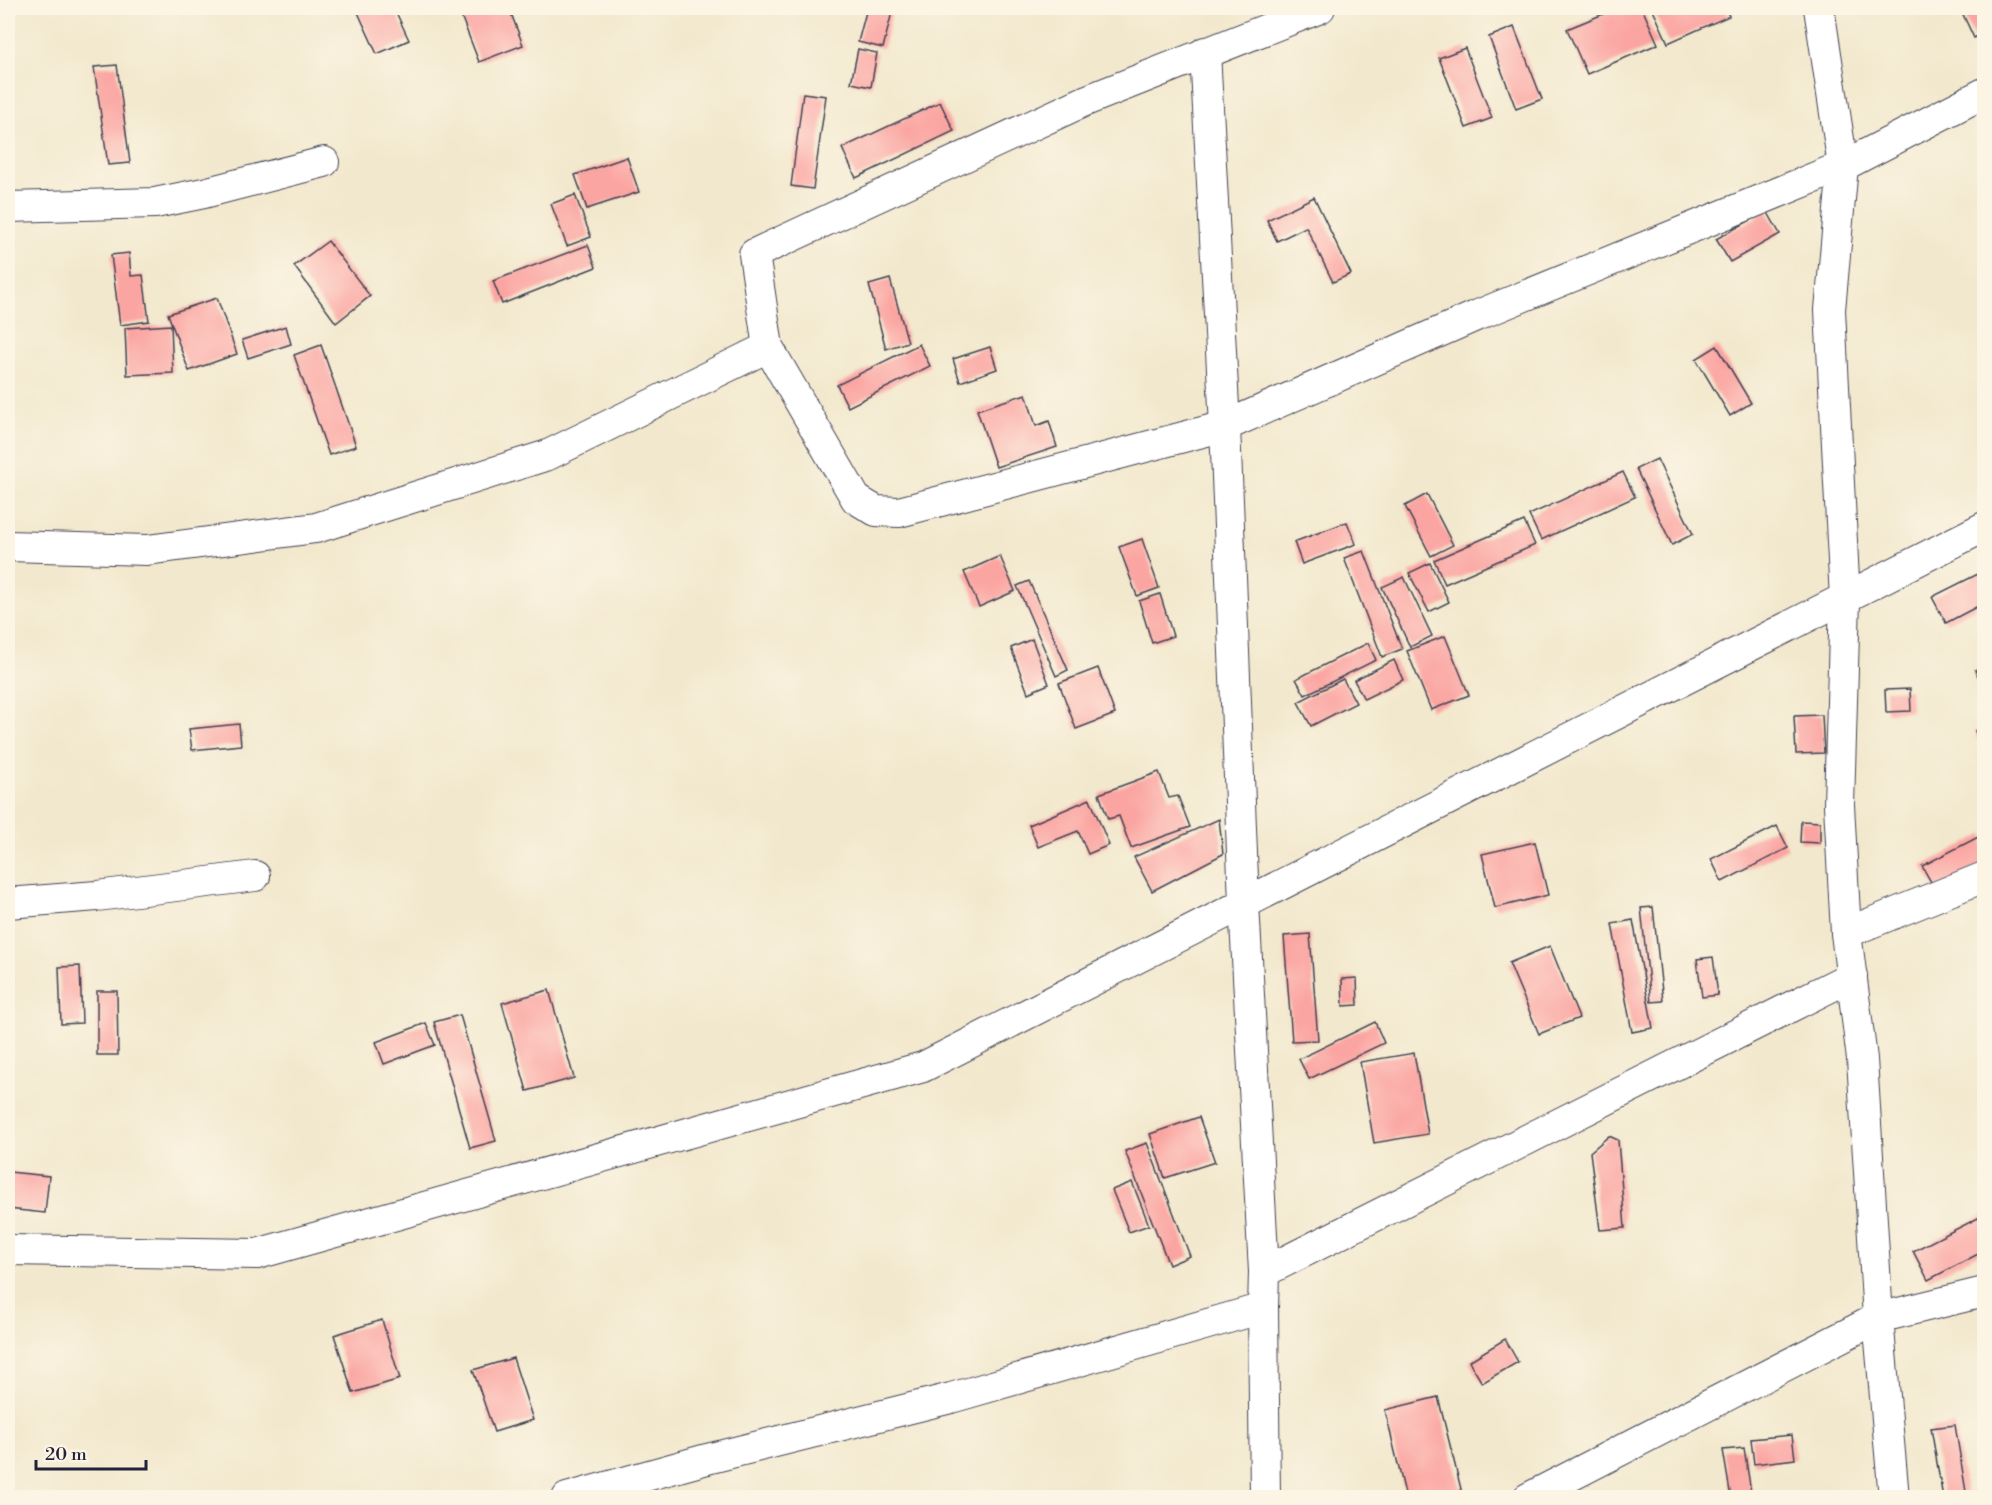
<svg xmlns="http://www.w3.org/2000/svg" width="1992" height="1505" font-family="'Libre Bodoni',serif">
  <rect width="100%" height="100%" fill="#fcf5e5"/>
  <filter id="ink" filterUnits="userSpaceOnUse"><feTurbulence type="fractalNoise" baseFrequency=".0167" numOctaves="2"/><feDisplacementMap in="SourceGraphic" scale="12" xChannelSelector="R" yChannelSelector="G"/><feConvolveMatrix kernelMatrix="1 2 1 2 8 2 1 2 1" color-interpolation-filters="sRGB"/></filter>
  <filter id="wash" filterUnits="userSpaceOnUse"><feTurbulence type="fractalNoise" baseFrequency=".008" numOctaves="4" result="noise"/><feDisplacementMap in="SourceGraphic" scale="24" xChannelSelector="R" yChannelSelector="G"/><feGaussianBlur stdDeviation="1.35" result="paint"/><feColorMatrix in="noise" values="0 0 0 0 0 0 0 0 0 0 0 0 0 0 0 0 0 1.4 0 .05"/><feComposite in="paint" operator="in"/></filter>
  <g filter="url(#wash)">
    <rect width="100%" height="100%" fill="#f2e8cd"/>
    <g id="blocks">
      <g fill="#fba5a2">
        <polygon points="356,8 394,8 409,40 377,54"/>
        <polygon points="458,8 509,8 523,45 479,62"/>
        <polygon points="867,8 893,8 883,48 858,42"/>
        <polygon points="1618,8 1642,8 1658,44 1587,74 1567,29"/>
        <polygon points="1659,8 1725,8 1729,16 1668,43 1653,10"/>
        <polygon points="1960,8 1981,8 1984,14 1984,33 1974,38"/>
        <polygon points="1514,27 1542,99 1516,109 1489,37"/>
        <polygon points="1465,48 1492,118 1466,128 1439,58"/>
        <polygon points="858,49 877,53 871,87 851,83"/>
        <polygon points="117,65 130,163 108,165 94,67"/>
        <polygon points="803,93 826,96 813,189 791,186"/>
        <polygon points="8,101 12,101 10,147 8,147"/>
        <polygon points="940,102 954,131 856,178 842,148"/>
        <polygon points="627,157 639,192 587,209 575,175"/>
        <polygon points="575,195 591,237 567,246 551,204"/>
        <polygon points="1314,197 1351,274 1333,282 1306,227 1277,241 1267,220"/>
        <polygon points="1767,211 1780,234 1730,262 1716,239"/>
        <polygon points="328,241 370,296 336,323 294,266"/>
        <polygon points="588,245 596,267 502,304 493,281"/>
        <polygon points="129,253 131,276 143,275 149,321 120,325 111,255"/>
        <polygon points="890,279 908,342 886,349 869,285"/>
        <polygon points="217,298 237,354 189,371 168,314"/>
        <polygon points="171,325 173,373 127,375 125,328"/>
        <polygon points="286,326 291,344 248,358 242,340"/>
        <polygon points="919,344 930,366 848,407 837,385"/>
        <polygon points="321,345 356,446 329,455 294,355"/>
        <polygon points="1717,346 1751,403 1730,416 1696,359"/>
        <polygon points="990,347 997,369 960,382 953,359"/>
        <polygon points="1026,394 1036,426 1049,421 1057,447 996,467 977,410"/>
        <polygon points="1657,459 1693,534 1672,545 1636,469"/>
        <polygon points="1623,472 1635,497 1541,540 1529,515"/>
        <polygon points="1427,494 1453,545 1431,556 1405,506"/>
        <polygon points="1524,521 1535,545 1445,584 1434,560"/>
        <polygon points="1347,522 1356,544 1302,564 1294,542"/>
        <polygon points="1142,539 1159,588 1137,596 1119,547"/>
        <polygon points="1364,551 1402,649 1382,657 1344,558"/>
        <polygon points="1000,556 1015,591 979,607 964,572"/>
        <polygon points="1430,563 1449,602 1429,612 1409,573"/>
        <polygon points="1984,571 1984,603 1946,623 1932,597"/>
        <polygon points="1404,577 1432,636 1410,647 1382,587"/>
        <polygon points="1029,581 1068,670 1056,676 1017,586"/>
        <polygon points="1160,594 1173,636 1152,643 1139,601"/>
        <polygon points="1445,636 1469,695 1431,710 1407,651"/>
        <polygon points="1032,639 1049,684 1028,693 1011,648"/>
        <polygon points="1368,643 1376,660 1305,695 1296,679"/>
        <polygon points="1394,660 1403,680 1364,699 1354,680"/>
        <polygon points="1984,665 1984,688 1975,670"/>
        <polygon points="1098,668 1115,714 1076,729 1059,683"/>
        <polygon points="1343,679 1356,703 1311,726 1298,702"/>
        <polygon points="1910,689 1911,711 1886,712 1885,690"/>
        <polygon points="1822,715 1824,753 1796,754 1794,716"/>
        <polygon points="239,724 241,745 192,750 189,729"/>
        <polygon points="1984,727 1984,751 1975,731"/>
        <polygon points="1159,772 1169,798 1178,796 1190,827 1131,848 1119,816 1108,819 1099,794"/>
        <polygon points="1090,799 1109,845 1088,854 1078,831 1038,847 1029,825"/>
        <polygon points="1219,819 1223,854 1152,891 1134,857"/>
        <polygon points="1801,821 1820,822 1820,843 1800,842"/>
        <polygon points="1777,826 1788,848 1722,882 1711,859"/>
        <polygon points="1984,834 1984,863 1935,889 1922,866"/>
        <polygon points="1535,842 1548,895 1495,908 1482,854"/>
        <polygon points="1653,907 1663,1001 1651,1002 1641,908"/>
        <polygon points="1633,920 1653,1028 1632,1032 1612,924"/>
        <polygon points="1310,934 1318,1040 1292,1041 1284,936"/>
        <polygon points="1550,946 1579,1018 1539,1034 1509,963"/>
        <polygon points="1713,957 1718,995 1702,997 1697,959"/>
        <polygon points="80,966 82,1023 61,1024 59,967"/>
        <polygon points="1357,978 1358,1005 1343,1006 1342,979"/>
        <polygon points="549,990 574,1078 527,1091 502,1003"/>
        <polygon points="97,991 117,991 118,1055 97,1055"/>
        <polygon points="460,1015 496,1141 470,1148 434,1022"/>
        <polygon points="1375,1022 1384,1043 1309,1079 1299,1059"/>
        <polygon points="426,1023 435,1045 384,1064 376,1042"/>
        <polygon points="1414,1053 1428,1134 1374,1143 1360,1062"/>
        <polygon points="1199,1117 1215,1162 1165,1178 1150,1134"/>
        <polygon points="1609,1136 1618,1140 1625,1228 1600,1230 1590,1152"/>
        <polygon points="1147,1143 1190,1256 1169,1265 1125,1151"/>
        <polygon points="9,1172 49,1176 45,1213 8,1209"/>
        <polygon points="1132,1182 1149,1225 1129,1232 1112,1190"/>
        <polygon points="1984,1215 1984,1251 1928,1280 1913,1251"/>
        <polygon points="382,1320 400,1379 353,1393 334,1335"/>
        <polygon points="1505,1339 1518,1362 1482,1383 1469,1361"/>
        <polygon points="513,1358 533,1420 494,1432 473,1370"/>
        <polygon points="1438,1397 1463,1497 1406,1498 1385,1410"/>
        <polygon points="1955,1425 1967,1498 1943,1498 1931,1428"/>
        <polygon points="1792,1435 1795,1459 1754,1464 1751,1439"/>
        <polygon points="1744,1448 1752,1498 1731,1498 1723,1450"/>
      </g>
    </g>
  </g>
  <g filter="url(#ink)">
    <use href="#blocks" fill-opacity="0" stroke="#414051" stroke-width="1.5"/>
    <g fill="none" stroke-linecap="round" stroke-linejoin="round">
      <defs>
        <g id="minor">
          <polyline points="1320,8 1085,101 754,254 768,347 856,499 876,511 899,512 1225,426 1478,315 1843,166 1984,93"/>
          <polyline points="1819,8 1843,166 1830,310 1845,599 1839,805 1846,933 1862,1059 1878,1318 1894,1498"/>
          <polyline points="1205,52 1225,426 1244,903 1264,1272 1263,1308 1265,1498"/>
          <polyline points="8,207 155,203 204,193 324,162"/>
          <polyline points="8,546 147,550 316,528 548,455 768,347"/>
          <polyline points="8,903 97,896 255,876"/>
          <polyline points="1846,933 1984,877"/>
          <polyline points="8,1250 257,1254 923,1067 1984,527"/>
          <polyline points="1264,1272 1852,976"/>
          <polyline points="567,1498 707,1459 951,1398 1263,1308"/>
          <polyline points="1528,1498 1878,1318 1984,1292"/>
        </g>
      </defs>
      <use href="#minor" stroke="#414051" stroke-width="32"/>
      <use href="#minor" stroke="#fff" stroke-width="30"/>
    </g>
  </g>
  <rect width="1992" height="1505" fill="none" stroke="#fcf5e5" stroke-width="30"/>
  <path d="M36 1460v9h110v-9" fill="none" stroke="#22223b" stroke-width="3"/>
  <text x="45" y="1460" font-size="18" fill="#22223b" stroke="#fcf5e5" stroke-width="4.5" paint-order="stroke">20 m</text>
</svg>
